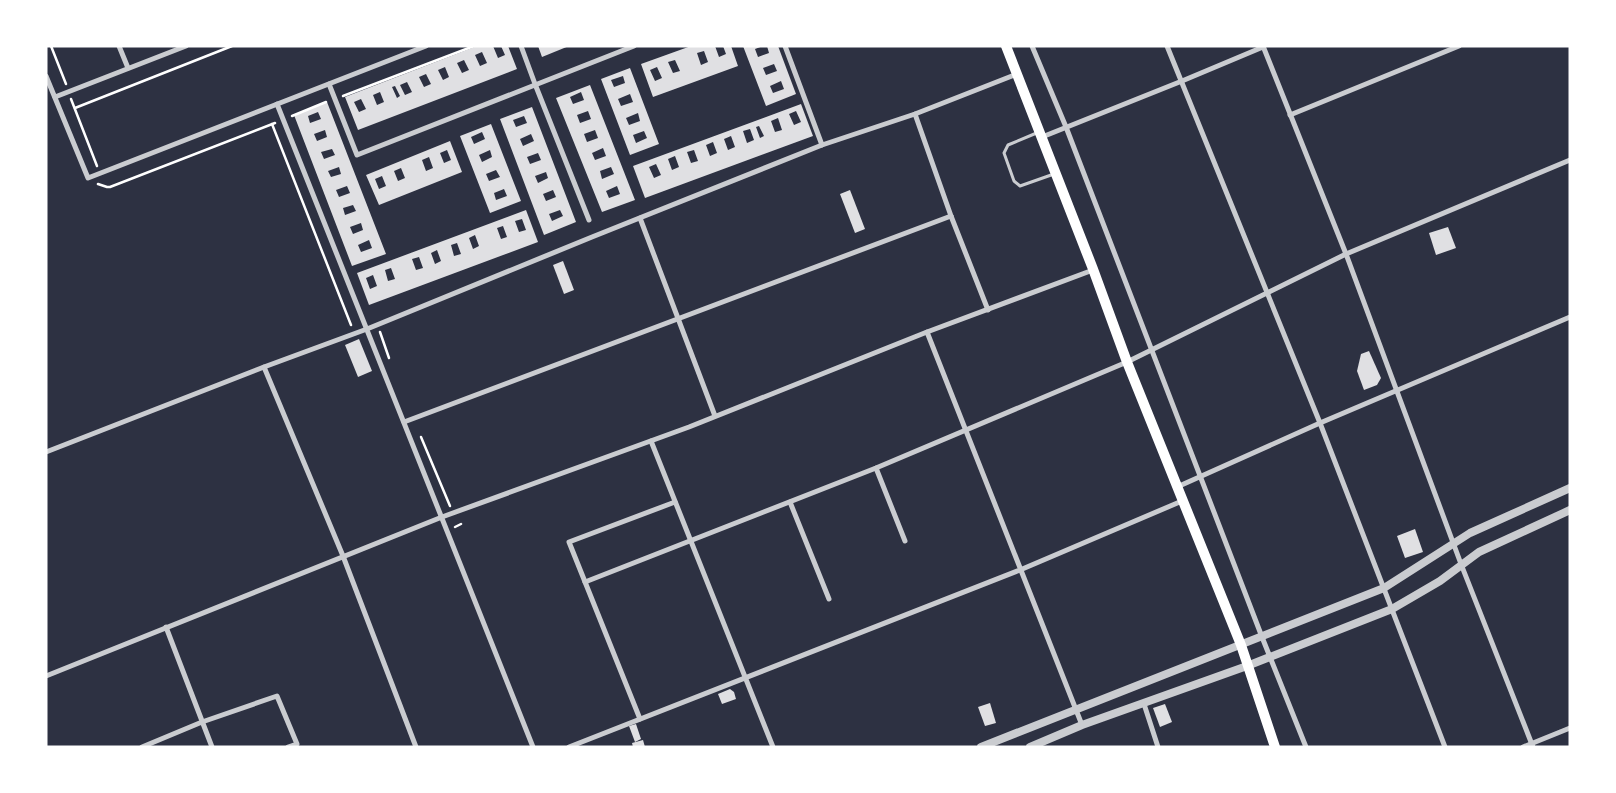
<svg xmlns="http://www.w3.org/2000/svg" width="1616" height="793" font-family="'Golos Text',sans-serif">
  <rect width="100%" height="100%" fill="#2d3142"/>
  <g fill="#e0e0e3" fill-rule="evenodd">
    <path d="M477 46H493L498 58 505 55 501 46H508L517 69 358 130 345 97ZM482 52 487 63 480 66 475 55ZM464 60 469 70 462 73 457 63ZM445 67 449 77 443 80 438 70ZM426 74 431 84 424 87 419 77ZM407 82 412 92 405 95 400 85ZM395 86 400 96 397 98 392 87ZM380 92 384 102 377 105 373 95ZM361 99 366 109 359 112 354 102Z"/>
    <polygon points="538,46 569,46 542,57"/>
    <path d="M691 46H715L719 57 726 54 723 46H731L738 66 653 97 641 64ZM704 51 708 62 701 65 697 53ZM675 60 680 71 673 73 668 62ZM657 67 662 78 655 81 650 70Z"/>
    <path d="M743 46H763L755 49 758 57 769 53 767 46H778L796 94 766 106ZM774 64 777 71 766 75 763 68ZM781 81 784 89 773 93 770 86Z"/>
    <path d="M630 68 659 144 630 155 601 79ZM623 76 625 83 614 87 611 80ZM630 94 633 102 621 106 618 99ZM638 113 640 121 629 125 626 118ZM644 131 647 138 636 143 633 135Z"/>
    <path d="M590 85 635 200 602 212 556 98ZM581 92 584 100 573 104 570 97ZM588 111 591 119 580 123 577 115ZM595 130 598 138 587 142 584 134ZM603 148 606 156 595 160 592 153ZM611 167 614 174 602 179 600 171ZM617 186 620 194 609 198 606 191Z"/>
    <path d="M327 102 386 254 352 266 294 115ZM318 112 321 119 310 123 308 116ZM325 130 327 137 317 141 314 134ZM332 149 335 155 324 159 321 152ZM339 167 341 174 331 177 328 171ZM347 186 350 193 339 197 336 190ZM353 205 356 211 345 215 343 208ZM361 223 363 230 353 234 350 227ZM369 240 372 248 361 252 358 245Z"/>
    <path d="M801 104 813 136 645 198 633 166ZM796 111 801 122 794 125 789 114ZM778 118 782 130 775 132 771 121ZM759 126 764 136 760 138 756 127ZM750 129 754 140 747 143 743 131ZM731 136 735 147 728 150 724 139ZM713 142 717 153 710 156 706 145ZM694 150 698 161 691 163 687 152ZM675 156 679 167 672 170 668 159ZM656 164 661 175 654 178 649 167Z"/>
    <path d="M532 107 576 222 544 235 500 119ZM524 116 527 123 516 127 513 120ZM531 134 534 141 523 146 520 139ZM538 153 541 160 530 164 527 157ZM546 172 548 178 538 183 535 176ZM553 190 556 197 546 201 543 194ZM560 210 563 216 552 221 549 214Z"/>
    <path d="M491 124 521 201 490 213 460 136ZM482 132 485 139 474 144 471 137ZM490 150 492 157 482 162 479 155ZM496 170 500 177 489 181 486 174ZM504 189 507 196 496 200 494 193Z"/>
    <path d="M450 141 462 172 379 205 366 175ZM447 150 451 160 444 163 440 153ZM429 157 433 168 426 171 422 160ZM401 168 405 178 398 181 394 171ZM382 176 386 186 379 189 375 179Z"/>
    <polygon points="850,190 865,229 855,233 840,194"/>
    <path d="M526 210 538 242 369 305 357 273ZM522 219 526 230 519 232 515 221ZM503 226 507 237 501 239 497 228ZM475 235 479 246 473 249 469 238ZM457 243 461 254 454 256 451 245ZM437 250 441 261 435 264 431 253ZM419 257 423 268 416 270 412 259ZM391 268 395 279 388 281 385 270ZM373 275 377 286 370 289 366 278Z"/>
    <polygon points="1448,227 1456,248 1436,255 1429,233"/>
    <polygon points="563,261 574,290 564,294 553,265"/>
    <polygon points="359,339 372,371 358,377 345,345"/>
    <polygon points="1369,351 1381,378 1377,385 1364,390 1357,371 1361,354"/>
    <polygon points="1415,529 1423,552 1405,558 1397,536"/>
    <polygon points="730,689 734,692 736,699 722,704 718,694"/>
    <polygon points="990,703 996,723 985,726 978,707"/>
    <polygon points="1165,704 1172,722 1160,727 1153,708"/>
    <polygon points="636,724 641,739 635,742 629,726"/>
    <polygon points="643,740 645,747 633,747 632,743"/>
  </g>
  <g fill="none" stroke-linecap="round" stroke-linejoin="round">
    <g stroke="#fff" stroke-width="2.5">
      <polyline points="51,46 66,84"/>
      <polyline points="343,96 474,46"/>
      <polyline points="71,99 97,166"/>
      <polyline points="75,108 232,46"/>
      <polyline points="292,116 326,102"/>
      <polyline points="272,124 351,325"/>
      <polyline points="98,184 107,187 110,187 275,123"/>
      <polyline points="380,332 389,358"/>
      <polyline points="421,437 450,506"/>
      <polyline points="455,527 461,524"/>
    </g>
    <polyline stroke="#caccd0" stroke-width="3" points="1039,132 1008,145 1004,153 1014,181 1020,186 1054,174"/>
    <g stroke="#caccd0" stroke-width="5">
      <polyline points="119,46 128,68"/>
      <polyline points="521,46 535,84 589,220"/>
      <polyline points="785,46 822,145"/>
      <polyline points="1032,46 1066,127 1262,637 1306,747"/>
      <polyline points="1167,46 1320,423 1445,747"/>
      <polyline points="1263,46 1346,254 1461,564 1533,747"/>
      <polyline points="46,76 88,178 426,46"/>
      <polyline points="329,84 357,155 634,46"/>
      <polyline points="55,97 186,46"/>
      <polyline points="277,104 533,747"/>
      <polyline points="915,114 951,216 988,310"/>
      <polyline points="1290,115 1459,46"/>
      <polyline points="1042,137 1182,81 1263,47"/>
      <polyline points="640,218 715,416"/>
      <polyline points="927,332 1082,725"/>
      <polyline points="264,367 343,556 416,747"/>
      <polyline points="404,422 951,216"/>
      <polyline points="651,441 773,747"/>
      <polyline points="46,452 264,367 367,329 592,237 822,145 915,114 1017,74"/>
      <polyline points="876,468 905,541"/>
      <polyline points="1177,487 1320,423 1570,317"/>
      <polyline points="790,502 829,599"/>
      <polyline points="585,582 876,468 1127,362 1346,254 1570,160"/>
      <polyline points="166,627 212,747"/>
      <polyline points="46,676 442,517 689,427 927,332 1093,270"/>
      <polyline points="1144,704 1158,747"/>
      <polyline points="640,719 569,542 675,502"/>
      <polyline points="142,747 202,722 277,696 297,744 288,747"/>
      <polyline points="569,747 1020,570 1182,501"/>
      <polyline points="1523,747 1570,728"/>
    </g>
    <g stroke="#caccd0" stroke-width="8">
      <polyline points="981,747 1384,588 1470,533 1570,488"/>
      <polyline points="1030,747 1082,725 1247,666 1392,609 1440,581 1479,552 1570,510"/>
    </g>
    <polyline stroke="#fff" stroke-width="10" points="1006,46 1093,269 1127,362 1241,645 1275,747"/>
  </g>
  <rect width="1616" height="793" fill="none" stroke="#ffffff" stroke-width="95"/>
</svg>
